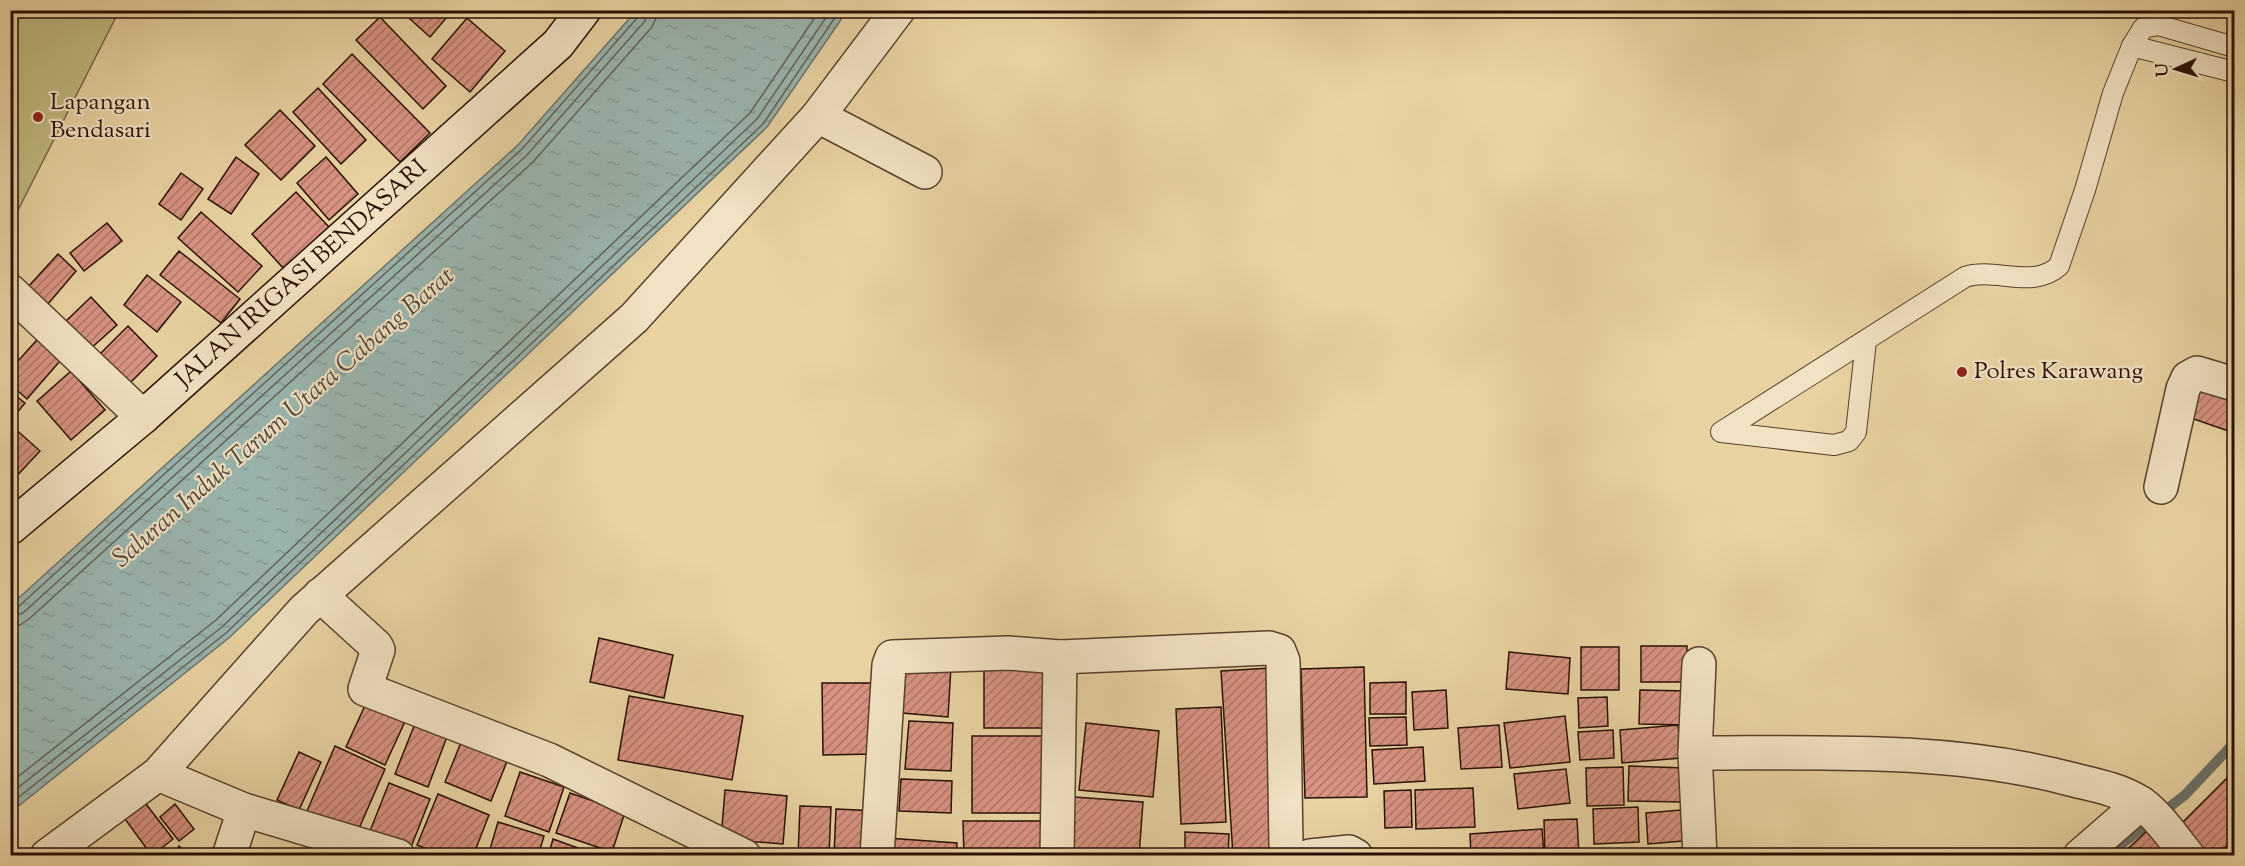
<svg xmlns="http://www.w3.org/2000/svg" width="2245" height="866" font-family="'Sorts Mill Goudy',serif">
  <defs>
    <pattern id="water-ripples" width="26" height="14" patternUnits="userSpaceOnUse" patternTransform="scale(1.5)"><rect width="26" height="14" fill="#9ab6b0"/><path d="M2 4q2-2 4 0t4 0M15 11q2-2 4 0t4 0" fill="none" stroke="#859b96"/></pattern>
    <pattern id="building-hatch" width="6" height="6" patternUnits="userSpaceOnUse" patternTransform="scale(1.5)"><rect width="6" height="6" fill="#d89382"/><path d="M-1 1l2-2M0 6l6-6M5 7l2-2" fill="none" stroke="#af7668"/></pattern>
  </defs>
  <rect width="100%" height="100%" fill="#e9d3a3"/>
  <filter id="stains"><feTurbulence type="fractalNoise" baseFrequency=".00333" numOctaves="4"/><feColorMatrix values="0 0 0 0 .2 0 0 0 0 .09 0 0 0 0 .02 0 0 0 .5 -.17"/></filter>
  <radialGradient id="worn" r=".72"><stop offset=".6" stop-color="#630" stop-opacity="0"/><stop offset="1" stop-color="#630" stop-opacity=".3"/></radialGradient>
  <polygon fill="#bfba80" stroke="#746442" stroke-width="1.5" points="11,10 119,11 11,224 10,11"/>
  <polygon fill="url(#water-ripples)" stroke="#6c736b" stroke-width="1.5" points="636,11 847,11 767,127 230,637 11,812 11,605 518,145"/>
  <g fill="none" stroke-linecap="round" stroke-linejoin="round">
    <g stroke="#61625a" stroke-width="1.5">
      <polyline points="10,609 18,607 522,149 638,17 640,10"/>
      <polyline points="10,617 23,613 527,155 645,21 648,10"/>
      <polyline points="10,626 20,625 29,619 533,162 652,27 656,18 657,10"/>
      <polyline points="10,783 216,620 750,113 820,10"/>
      <polyline points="10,794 222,627 757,119 831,10"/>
      <polyline points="10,804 226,633 763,124 840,10"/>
    </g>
    <polyline stroke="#6c736b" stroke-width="10" points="2106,856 2185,795 2234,743"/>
  </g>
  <g fill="url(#building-hatch)" stroke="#280f03" stroke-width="1.5">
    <polygon points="400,10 453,10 430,37"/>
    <polygon points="380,17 446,86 423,109 356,40"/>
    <polygon points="467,18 505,51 470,92 432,59"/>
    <polygon points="352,54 430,133 400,162 323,84"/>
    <polygon points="318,88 366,140 341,164 293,112"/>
    <polygon points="280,110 315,146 281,180 245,145"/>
    <polygon points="236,157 259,174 231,214 208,199"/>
    <polygon points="326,157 358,194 329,220 297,183"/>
    <polygon points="181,173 203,189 181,220 159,204"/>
    <polygon points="296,192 329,227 284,269 252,234"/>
    <polygon points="201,212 262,266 238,292 178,238"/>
    <polygon points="107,223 122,241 84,271 70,253"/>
    <polygon points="179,251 240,299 221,323 160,275"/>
    <polygon points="58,254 76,271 48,304 28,287"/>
    <polygon points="147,275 181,302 157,332 124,305"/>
    <polygon points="91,297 117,325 89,350 64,323"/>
    <polygon points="128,326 157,356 125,388 96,358"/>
    <polygon points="43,333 66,354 27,399 10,384 10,370"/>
    <polygon points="71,371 105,410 71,440 37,401"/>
    <polygon points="2200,390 2234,402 2234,433 2191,418"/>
    <polygon points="10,391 25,403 10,421"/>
    <polygon points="12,426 40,451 10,483 10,427"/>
    <polygon points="599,638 673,655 664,698 590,682"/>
    <polygon points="1641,646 1687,646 1686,682 1641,682"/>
    <rect x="1581" y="647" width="38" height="43"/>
    <polygon points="1509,652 1570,658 1568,694 1506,689"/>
    <rect x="984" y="659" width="72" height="69"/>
    <polygon points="906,662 951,666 948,717 902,713"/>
    <polygon points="1364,667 1367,797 1305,798 1301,669"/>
    <polygon points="1270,668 1281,856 1233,856 1221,671"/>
    <polygon points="1406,682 1406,714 1370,714 1370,683"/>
    <polygon points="822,683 874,683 874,754 823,755"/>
    <polygon points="1446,690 1448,728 1414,730 1412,692"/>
    <polygon points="1640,690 1688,691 1688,725 1639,724"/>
    <polygon points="629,696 743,716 732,780 618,760"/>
    <polygon points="1607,697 1608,726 1579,728 1578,698"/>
    <polygon points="368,699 407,717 385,765 346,747"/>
    <polygon points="1221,707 1226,822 1181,824 1176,709"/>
    <polygon points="1565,716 1570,762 1510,768 1504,723"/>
    <polygon points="1406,717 1407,745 1370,746 1369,718"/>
    <polygon points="416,721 448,734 428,787 395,774"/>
    <polygon points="909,721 953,723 951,771 905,769"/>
    <polygon points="1086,723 1159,731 1153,797 1079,790"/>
    <polygon points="1499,725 1502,767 1461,769 1458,728"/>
    <polygon points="1678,725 1681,758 1622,763 1620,730"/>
    <polygon points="1613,730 1614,758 1580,760 1578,732"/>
    <rect x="972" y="736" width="82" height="77"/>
    <polygon points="462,740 508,759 491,801 445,782"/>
    <polygon points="335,746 385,769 357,833 307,811"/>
    <polygon points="1423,747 1425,781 1374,784 1372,750"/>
    <polygon points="299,752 321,762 299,810 277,800"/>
    <polygon points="1629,766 1684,768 1683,802 1628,801"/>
    <polygon points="1623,767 1624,805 1587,806 1586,768"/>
    <polygon points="1566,769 1570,803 1518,809 1514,774"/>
    <polygon points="2234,771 2234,838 2217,856 2210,856 2180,825"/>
    <polygon points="520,772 564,787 549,832 505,816"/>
    <polygon points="901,779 952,781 951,813 899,811"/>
    <polygon points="389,783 430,799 411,847 370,831"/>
    <polygon points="1473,788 1475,827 1416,829 1415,790"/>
    <polygon points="725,790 787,796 783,844 721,839"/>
    <polygon points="1411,790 1412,827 1385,828 1384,791"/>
    <polygon points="570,793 625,812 612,852 556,833"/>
    <polygon points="438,794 489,815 473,856 444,856 417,845"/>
    <polygon points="1074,797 1143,802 1139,856 1071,856"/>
    <polygon points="146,804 173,839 152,856 125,819"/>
    <polygon points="175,804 194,829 179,841 160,817"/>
    <polygon points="800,806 831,807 829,856 798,856"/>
    <polygon points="1638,807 1639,842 1594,844 1593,809"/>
    <polygon points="836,809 878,811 875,856 834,856"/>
    <polygon points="1681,810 1683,841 1648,844 1646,813"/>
    <polygon points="1577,819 1579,856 1545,856 1544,820"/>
    <polygon points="963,821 1054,821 1054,856 964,856"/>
    <polygon points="498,822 544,836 538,856 488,856"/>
    <polygon points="2150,828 2174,856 2120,856"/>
    <polygon points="1542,829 1544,856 1471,856 1470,834"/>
    <polygon points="1185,832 1229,834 1228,856 1185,856"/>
    <polygon points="887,838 957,843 956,856 885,856"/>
    <polygon points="553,839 600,856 548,856"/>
    <polygon points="179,846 191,856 172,856"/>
    <polygon points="1684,848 1684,856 1586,856 1586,852"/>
    <polygon points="98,850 103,856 91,856"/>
  </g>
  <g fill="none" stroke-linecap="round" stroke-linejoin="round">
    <defs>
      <g id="lane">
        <polyline points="2132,46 2143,28 2158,25 2234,47"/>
        <path d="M1866 341 1856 432 1849 441 1834 445 1721 432 1965 277C1995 267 2033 290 2059 266L2085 190 2113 93 2132 46 2234 72"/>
      </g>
      <g id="street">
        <polyline points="818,116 925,172"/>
        <polyline points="10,291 143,417"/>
        <polyline points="2161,487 2183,389 2188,378 2197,373 2234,384"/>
        <polyline points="320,595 376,646 378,650 365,689 549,760 744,856"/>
        <polyline points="1699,664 1695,753 1700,856"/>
        <path d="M1695 753C1820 753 1949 747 2070 779 2094 785 2118 789 2139 802 2156 812 2175 840 2188 856"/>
        <polyline points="158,774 244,810 398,856"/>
        <polyline points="47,856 158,774 304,610 634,318 818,116 898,10"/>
        <polyline points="229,856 244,810"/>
        <polyline points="877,856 889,665 892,657 1008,653 1060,657 1269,648 1279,651 1283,661 1286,845 1290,853 1295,856"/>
        <polyline points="1057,856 1060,657"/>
        <polyline points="1310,856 1349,852 1356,856"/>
        <polyline points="2080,856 2141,803"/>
      </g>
      <g id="secondary">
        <path id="s1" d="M10 528 143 417 558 44 584 10"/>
      </g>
    </defs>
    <use href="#lane" stroke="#58402b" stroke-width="22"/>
    <use href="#street" stroke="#58402b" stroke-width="36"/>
    <use href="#secondary" stroke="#280f03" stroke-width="36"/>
    <use href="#lane" stroke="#f1e2c3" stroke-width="20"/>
    <use href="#street" stroke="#f1e2c3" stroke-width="33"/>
    <use href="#secondary" stroke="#f1e2c3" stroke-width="33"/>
  </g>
  <g fill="#8f2418" stroke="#f1e2c3" stroke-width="2">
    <circle cx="38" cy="117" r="6"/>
    <circle cx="1962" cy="372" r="6"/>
  </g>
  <g text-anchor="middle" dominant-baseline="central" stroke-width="4.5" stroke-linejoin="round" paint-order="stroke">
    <g font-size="24" fill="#280f03" stroke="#f1e2c3" text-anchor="start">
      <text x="50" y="103">Lapangan<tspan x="50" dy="28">Bendasari</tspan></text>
      <text x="1974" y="372">Polres Karawang</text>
    </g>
    <g font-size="24" fill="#280f03" stroke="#f1e2c3">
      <text stroke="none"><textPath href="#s1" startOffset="387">JALAN IRIGASI BENDASARI</textPath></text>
    </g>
    <g font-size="26" font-style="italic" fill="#504940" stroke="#f1e2c3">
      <text transform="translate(284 418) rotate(-41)">Saluran Induk Tarum Utara Cabang Barat</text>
    </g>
  </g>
  <rect width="2245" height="866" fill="none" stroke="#e9d3a3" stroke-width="36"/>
  <rect x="12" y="12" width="2221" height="842" fill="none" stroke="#280f03" stroke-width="3"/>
  <rect x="18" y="18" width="2209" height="830" fill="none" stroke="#280f03" stroke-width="1.5"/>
  <g transform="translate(2176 69) rotate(266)" stroke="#f1e2c3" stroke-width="4.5" paint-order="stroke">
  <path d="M0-4.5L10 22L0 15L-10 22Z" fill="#280f03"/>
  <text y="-9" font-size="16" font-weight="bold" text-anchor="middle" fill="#280f03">U</text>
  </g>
  <rect width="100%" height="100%" filter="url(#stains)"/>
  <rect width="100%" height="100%" fill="url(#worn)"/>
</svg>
